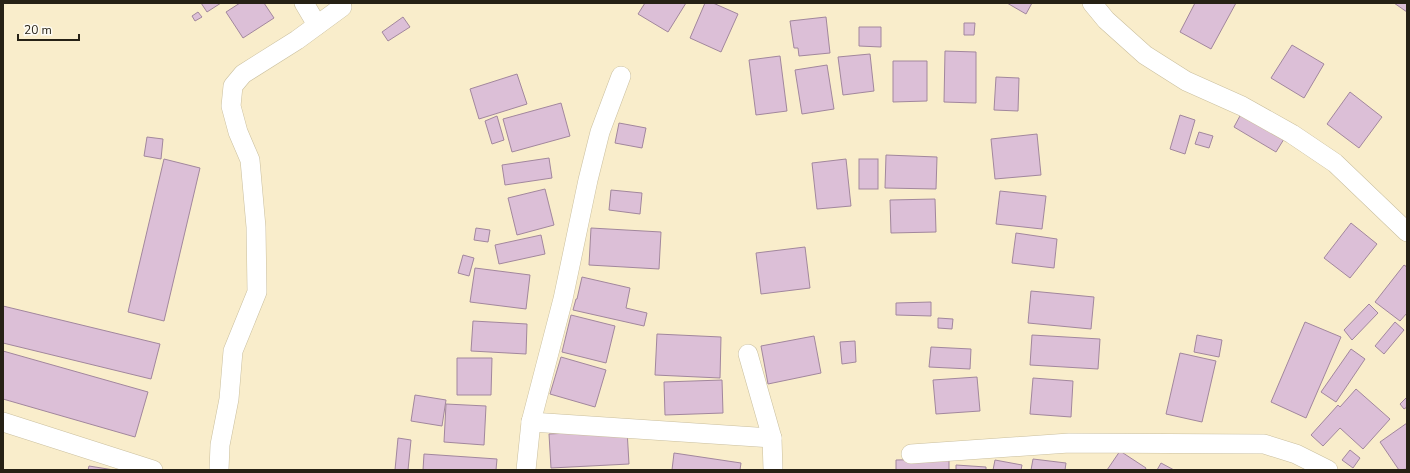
<svg xmlns="http://www.w3.org/2000/svg" width="1410" height="473" font-family="'Nunito Sans',sans-serif">
  <rect width="100%" height="100%" fill="#f9edcb"/>
  <g fill="#dcbfd7" stroke="#a2879d">
    <polygon points="201,3 221,3 207,12"/>
    <polygon points="240,3 264,3 274,18 243,38 226,12"/>
    <polygon points="645,3 686,3 668,32 638,14"/>
    <polygon points="705,3 713,3 738,14 721,52 690,38"/>
    <polygon points="1007,3 1032,3 1026,14"/>
    <polygon points="1195,3 1236,3 1211,49 1180,32"/>
    <polygon points="1394,3 1407,3 1407,12"/>
    <polygon points="198,12 202,17 195,21 192,16"/>
    <polygon points="403,17 410,27 388,41 382,32"/>
    <polygon points="826,17 830,53 799,56 798,48 794,48 790,21"/>
    <polygon points="964,23 975,23 974,35 964,35"/>
    <polygon points="859,27 881,27 881,47 859,46"/>
    <polygon points="1292,45 1324,64 1304,98 1271,78"/>
    <polygon points="945,51 976,52 976,103 944,102"/>
    <polygon points="870,54 874,91 843,95 838,57"/>
    <polygon points="780,56 787,111 756,115 749,60"/>
    <polygon points="893,61 927,61 927,101 893,102"/>
    <polygon points="827,65 834,109 802,114 795,70"/>
    <polygon points="517,74 527,104 479,119 470,89"/>
    <polygon points="996,77 1019,78 1018,111 994,110"/>
    <polygon points="1350,92 1382,117 1359,148 1327,124"/>
    <polygon points="561,103 570,136 512,152 503,119"/>
    <polygon points="1241,114 1284,139 1276,152 1234,127"/>
    <polygon points="1180,115 1195,120 1185,154 1170,149"/>
    <polygon points="497,116 504,140 492,144 485,121"/>
    <polygon points="619,123 646,128 642,148 615,143"/>
    <polygon points="1199,132 1213,136 1209,148 1195,144"/>
    <polygon points="1037,134 1041,175 995,179 991,139"/>
    <polygon points="147,137 163,139 161,159 144,156"/>
    <polygon points="886,155 937,157 936,189 885,188"/>
    <polygon points="549,158 552,178 505,185 502,165"/>
    <polygon points="164,159 200,168 164,321 128,312"/>
    <polygon points="846,159 851,206 817,209 812,163"/>
    <rect x="859" y="159" width="19" height="30"/>
    <polygon points="545,189 554,225 517,235 508,198"/>
    <polygon points="611,190 642,193 640,214 609,210"/>
    <polygon points="1000,191 1046,196 1042,229 996,224"/>
    <polygon points="935,199 936,232 891,233 890,200"/>
    <polygon points="1351,223 1377,244 1350,278 1324,258"/>
    <polygon points="476,228 490,230 488,242 474,240"/>
    <polygon points="591,228 661,232 659,269 589,265"/>
    <polygon points="1016,233 1057,239 1054,268 1012,263"/>
    <polygon points="541,235 545,254 499,264 495,245"/>
    <polygon points="805,247 810,288 761,294 756,253"/>
    <polygon points="463,255 474,258 469,276 458,273"/>
    <polygon points="1404,265 1407,267 1407,313 1400,321 1375,302"/>
    <polygon points="475,268 530,275 526,309 470,302"/>
    <polygon points="582,277 630,288 626,308 647,313 644,326 573,310 576,299 577,299"/>
    <polygon points="1031,291 1094,297 1091,329 1028,323"/>
    <polygon points="931,302 931,316 896,315 896,303"/>
    <polygon points="1369,304 1378,313 1352,340 1344,330"/>
    <polygon points="3,306 160,344 151,379 3,343"/>
    <polygon points="571,315 615,326 606,363 562,352"/>
    <polygon points="938,318 953,319 952,329 938,328"/>
    <polygon points="473,321 527,324 526,354 471,351"/>
    <polygon points="1305,322 1341,337 1306,418 1271,402"/>
    <polygon points="1395,322 1404,330 1384,354 1375,346"/>
    <polygon points="657,334 721,337 720,378 655,375"/>
    <polygon points="1032,335 1100,339 1098,369 1030,365"/>
    <polygon points="1197,335 1222,340 1219,357 1194,352"/>
    <polygon points="814,336 821,373 768,384 761,346"/>
    <polygon points="855,341 856,362 842,364 840,342"/>
    <polygon points="931,347 971,349 970,369 929,367"/>
    <polygon points="1351,349 1365,359 1336,402 1321,392"/>
    <polygon points="3,351 148,392 135,437 3,399"/>
    <polygon points="1180,353 1216,361 1202,422 1166,414"/>
    <polygon points="561,357 606,370 595,407 550,394"/>
    <polygon points="457,358 492,358 491,395 457,395"/>
    <polygon points="977,377 980,411 936,414 933,380"/>
    <polygon points="1033,378 1073,381 1071,417 1030,414"/>
    <polygon points="722,380 723,413 665,415 664,382"/>
    <polygon points="1356,389 1390,419 1363,449 1340,428 1323,446 1311,435 1338,405 1340,407"/>
    <polygon points="415,395 446,400 442,426 411,421"/>
    <polygon points="1407,397 1407,407 1404,409 1400,404"/>
    <polygon points="446,404 486,406 484,445 444,442"/>
    <polygon points="1407,423 1407,469 1399,470 1380,442"/>
    <polygon points="627,430 629,464 551,468 549,434"/>
    <polygon points="398,438 411,440 408,470 395,470"/>
    <polygon points="1350,450 1360,458 1353,468 1342,460"/>
    <polygon points="1120,451 1146,468 1145,470 1107,470"/>
    <polygon points="674,453 741,463 740,470 672,470"/>
    <polygon points="424,454 497,459 496,470 423,470"/>
    <polygon points="949,459 949,470 896,470 896,460"/>
    <polygon points="1033,459 1066,463 1065,470 1031,470"/>
    <polygon points="995,460 1022,465 1021,470 993,470"/>
    <polygon points="1161,463 1174,470 1157,470"/>
    <polygon points="956,465 986,467 986,470 956,470"/>
    <polygon points="89,466 114,470 88,470"/>
  </g>
  <g fill="none" stroke-linecap="round" stroke-linejoin="round">
    <defs>
      <g id="minor">
        <polyline points="304,3 317,25"/>
        <polyline points="1092,3 1106,20 1145,55 1186,81 1242,106 1292,134 1335,163 1407,232"/>
        <polyline points="748,354 772,438 773,470"/>
        <polyline points="3,422 153,470"/>
        <polyline points="531,422 772,438"/>
        <polyline points="911,454 1069,443 1264,444 1296,454 1328,470"/>
        <polyline points="219,470 220,445 229,399 233,351 257,292 256,227 250,160 238,132 231,106 233,86 243,74 297,40 342,7"/>
        <polyline points="526,470 531,422 563,299 588,180 600,132 621,76"/>
      </g>
    </defs>
    <use href="#minor" stroke="#cabf9e" stroke-width="20"/>
    <use href="#minor" stroke="#fff" stroke-width="19"/>
  </g>
  <rect width="1410" height="473" fill="none" stroke="#262115" stroke-width="8"/>
  <path d="M18 34v6h61v-6" fill="none" stroke="#262115" stroke-width="2"/>
  <text x="24" y="34" font-size="12" fill="#262115" stroke="#fdfbf4" stroke-width="3" paint-order="stroke">20 m</text>
</svg>
